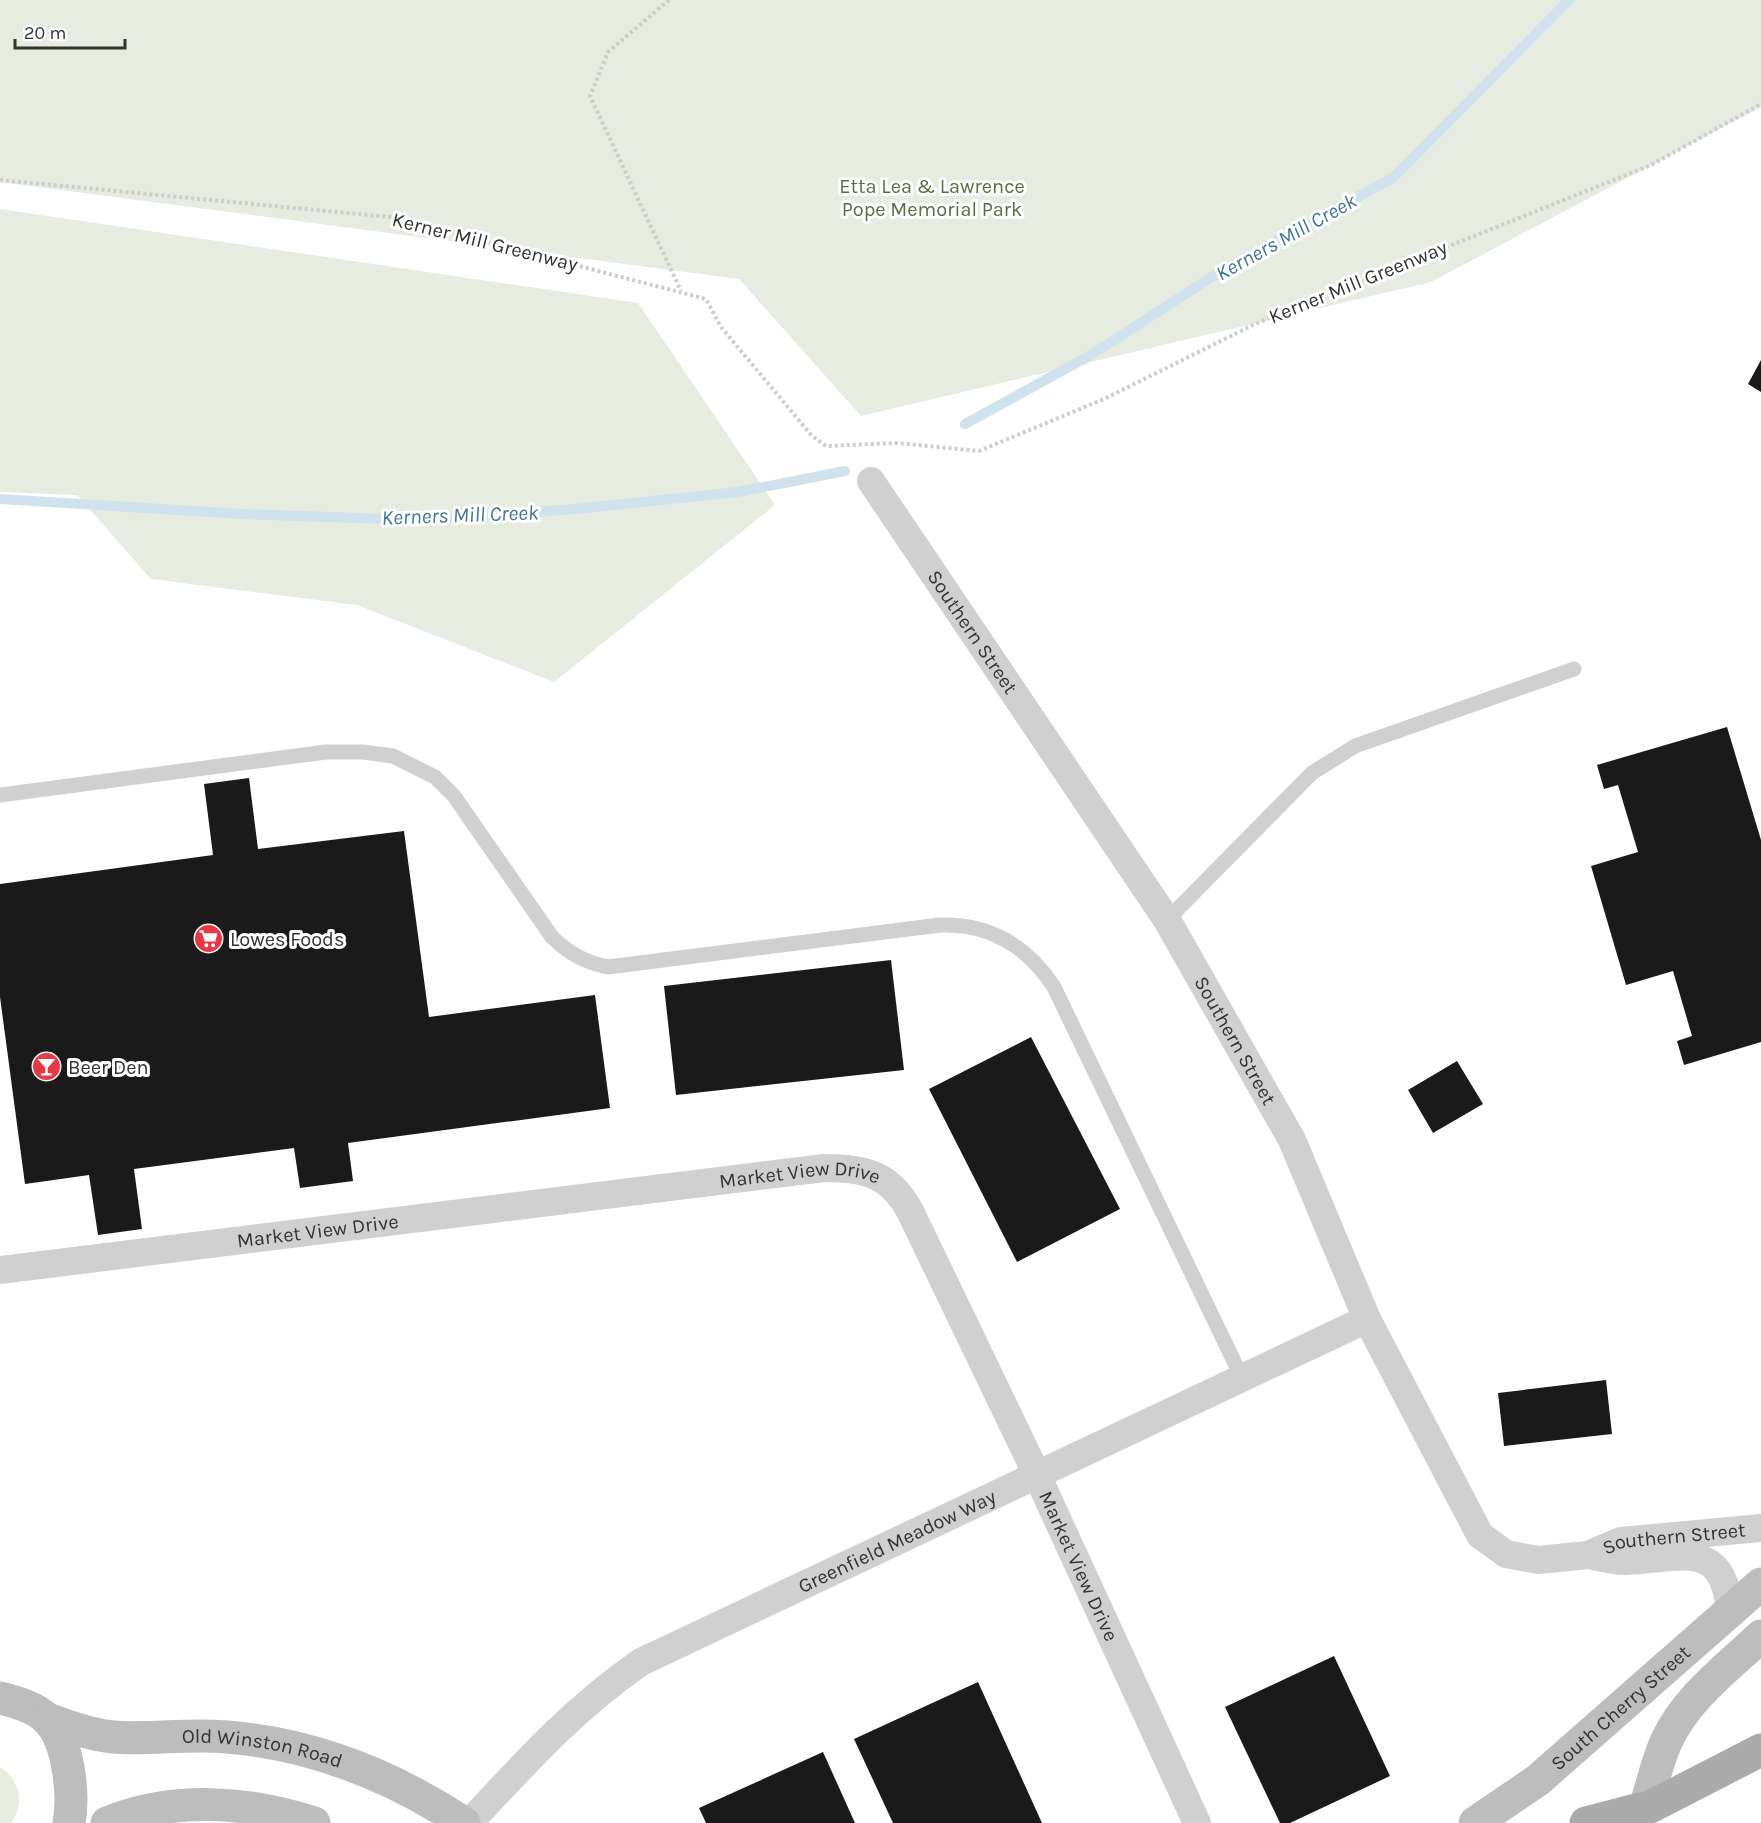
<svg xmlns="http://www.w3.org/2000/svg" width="1761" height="1823" font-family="Karla,sans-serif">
  <rect width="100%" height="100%" fill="#fff"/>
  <g fill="#e6ecdf">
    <polygon points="0,0 1761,0 1761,107 1431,282 861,416 739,279 0,182"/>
    <polygon points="0,209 638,303 775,505 554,682 357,605 151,579 77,495 0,492"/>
    <path d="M0 1767C20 1780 25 1804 11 1823H0Z"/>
  </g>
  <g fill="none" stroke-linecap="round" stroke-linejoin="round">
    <g stroke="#cfe2ee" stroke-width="10">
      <polyline points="965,424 1091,355 1224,269 1393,178 1569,0"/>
      <polyline points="0,499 242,514 418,520 575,509 738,492 845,471"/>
    </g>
  </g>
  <g fill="#1a1a1a">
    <polygon points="1761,360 1761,392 1748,384"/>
    <polygon points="1727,727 1761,840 1761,1042 1684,1065 1677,1041 1692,1036 1673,971 1626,985 1591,866 1638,852 1618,785 1604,789 1597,765"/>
    <polygon points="249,778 258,849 404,831 429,1017 595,995 610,1108 348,1143 353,1181 300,1188 294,1148 134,1169 142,1229 98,1235 89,1175 25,1184 0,997 0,884 213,855 204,784"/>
    <polygon points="891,960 904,1070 676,1095 664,986"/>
    <polygon points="1031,1037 1120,1209 1017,1262 929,1089"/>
    <polygon points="1457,1061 1483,1104 1433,1133 1408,1090"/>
    <polygon points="1606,1380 1612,1434 1504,1446 1498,1393"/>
    <polygon points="1334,1656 1390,1776 1290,1823 1280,1823 1225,1707"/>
    <polygon points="978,1682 1042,1823 893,1823 854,1739"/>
    <polygon points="823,1752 855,1823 706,1823 699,1808"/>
  </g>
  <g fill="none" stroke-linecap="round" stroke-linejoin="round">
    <g stroke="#cdcdcd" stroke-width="4" stroke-dasharray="3 3" stroke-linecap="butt">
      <polyline points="669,0 608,52 590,96 681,291"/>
      <polyline points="0,180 390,217 706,299 721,327 812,436 826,446 897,443 979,451 1104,399 1255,324 1651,165 1761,104"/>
    </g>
    <g stroke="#d0d0d0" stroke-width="15">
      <path d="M0 795 326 752H363L393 756 435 777 454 796 552 937C568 953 586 963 608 967L940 925C989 923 1027 946 1054 987L1242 1378"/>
      <polyline points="1167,920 1312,773 1355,746 1574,669"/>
    </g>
    <g stroke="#d0d0d0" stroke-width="28">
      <path id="s1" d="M871 481 1167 920 1292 1140 1367 1319 1480 1535 1506 1554 1538 1560 1588 1555 1621 1541 1761 1528"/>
      <path id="s2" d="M0 1270 824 1168C865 1168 890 1174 910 1211L1037 1475 1197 1823"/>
      <path d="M1588 1555C1599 1557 1612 1561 1624 1561 1677 1560 1725 1535 1730 1614"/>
      <path id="s3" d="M469 1823C525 1763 573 1709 641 1662L1367 1319"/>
    </g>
    <g stroke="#bdbdbd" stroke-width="33">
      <path d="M0 1698C16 1702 35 1707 47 1719 69 1740 74 1795 69 1823"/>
      <path id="s4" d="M47 1719C68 1726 90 1735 113 1737 151 1740 189 1733 227 1737 314 1744 391 1775 464 1823"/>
      <path d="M1645 1808C1652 1786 1657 1762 1666 1742 1686 1698 1727 1668 1761 1636"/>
      <path d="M107 1823C173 1796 247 1801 314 1823"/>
      <path id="s5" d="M1475 1823 1538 1780 1761 1584"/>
    </g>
    <g stroke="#ababab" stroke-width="33">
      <polyline points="1586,1823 1640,1809"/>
      <polyline points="1619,1823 1761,1750"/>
    </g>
  </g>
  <defs>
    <symbol id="supermarket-disc" viewBox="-11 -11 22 22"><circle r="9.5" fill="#e63946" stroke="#fff"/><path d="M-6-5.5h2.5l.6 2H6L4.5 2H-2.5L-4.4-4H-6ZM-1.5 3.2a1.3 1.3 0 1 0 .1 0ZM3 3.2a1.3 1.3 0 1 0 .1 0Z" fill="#fff"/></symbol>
    <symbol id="bar-disc" viewBox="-11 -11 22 22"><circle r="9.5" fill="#e63946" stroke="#fff"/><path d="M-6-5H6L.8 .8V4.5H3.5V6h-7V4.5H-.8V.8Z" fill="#fff"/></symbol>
  </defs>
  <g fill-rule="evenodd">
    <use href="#supermarket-disc" x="192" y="922" width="33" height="33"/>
    <use href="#bar-disc" x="30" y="1050" width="33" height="33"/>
  </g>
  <g text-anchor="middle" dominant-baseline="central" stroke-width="6" stroke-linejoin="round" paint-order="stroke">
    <g font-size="20" fill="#56703f" stroke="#fff">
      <text x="932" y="186">Etta Lea &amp; Lawrence<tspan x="932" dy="23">Pope Memorial Park</tspan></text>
    </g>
    <g font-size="20" fill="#333" stroke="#fff">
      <text transform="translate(485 242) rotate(14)">Kerner Mill Greenway</text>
      <text transform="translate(1358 282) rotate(-22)">Kerner Mill Greenway</text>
      <text stroke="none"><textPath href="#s1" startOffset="182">Southern Street</textPath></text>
      <text stroke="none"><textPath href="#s1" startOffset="668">Southern Street</textPath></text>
      <text stroke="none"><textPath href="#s2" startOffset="806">Market View Drive</textPath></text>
      <text stroke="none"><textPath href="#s2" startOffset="320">Market View Drive</textPath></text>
      <text stroke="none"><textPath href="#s3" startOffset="519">Greenfield Meadow Way</textPath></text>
      <text stroke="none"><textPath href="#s1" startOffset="1424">Southern Street</textPath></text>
      <text stroke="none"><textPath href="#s2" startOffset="1326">Market View Drive</textPath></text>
      <text stroke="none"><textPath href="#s5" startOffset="186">South Cherry Street</textPath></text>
      <text stroke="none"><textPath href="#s4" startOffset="219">Old Winston Road</textPath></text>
    </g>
    <g font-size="20" fill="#333" stroke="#fff" text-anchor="start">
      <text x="230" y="939">Lowes Foods</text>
      <text x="68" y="1067">Beer Den</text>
    </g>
    <g font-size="21" font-style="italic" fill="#3f7597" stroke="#fff">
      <text transform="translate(1286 237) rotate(-29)">Kerners Mill Creek</text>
      <text transform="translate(460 515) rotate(-2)">Kerners Mill Creek</text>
    </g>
  </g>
  <path d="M15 39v9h110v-9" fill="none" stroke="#333333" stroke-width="3"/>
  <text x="24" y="39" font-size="18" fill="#333333" stroke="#ffffff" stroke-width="4.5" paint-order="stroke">20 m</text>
</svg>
